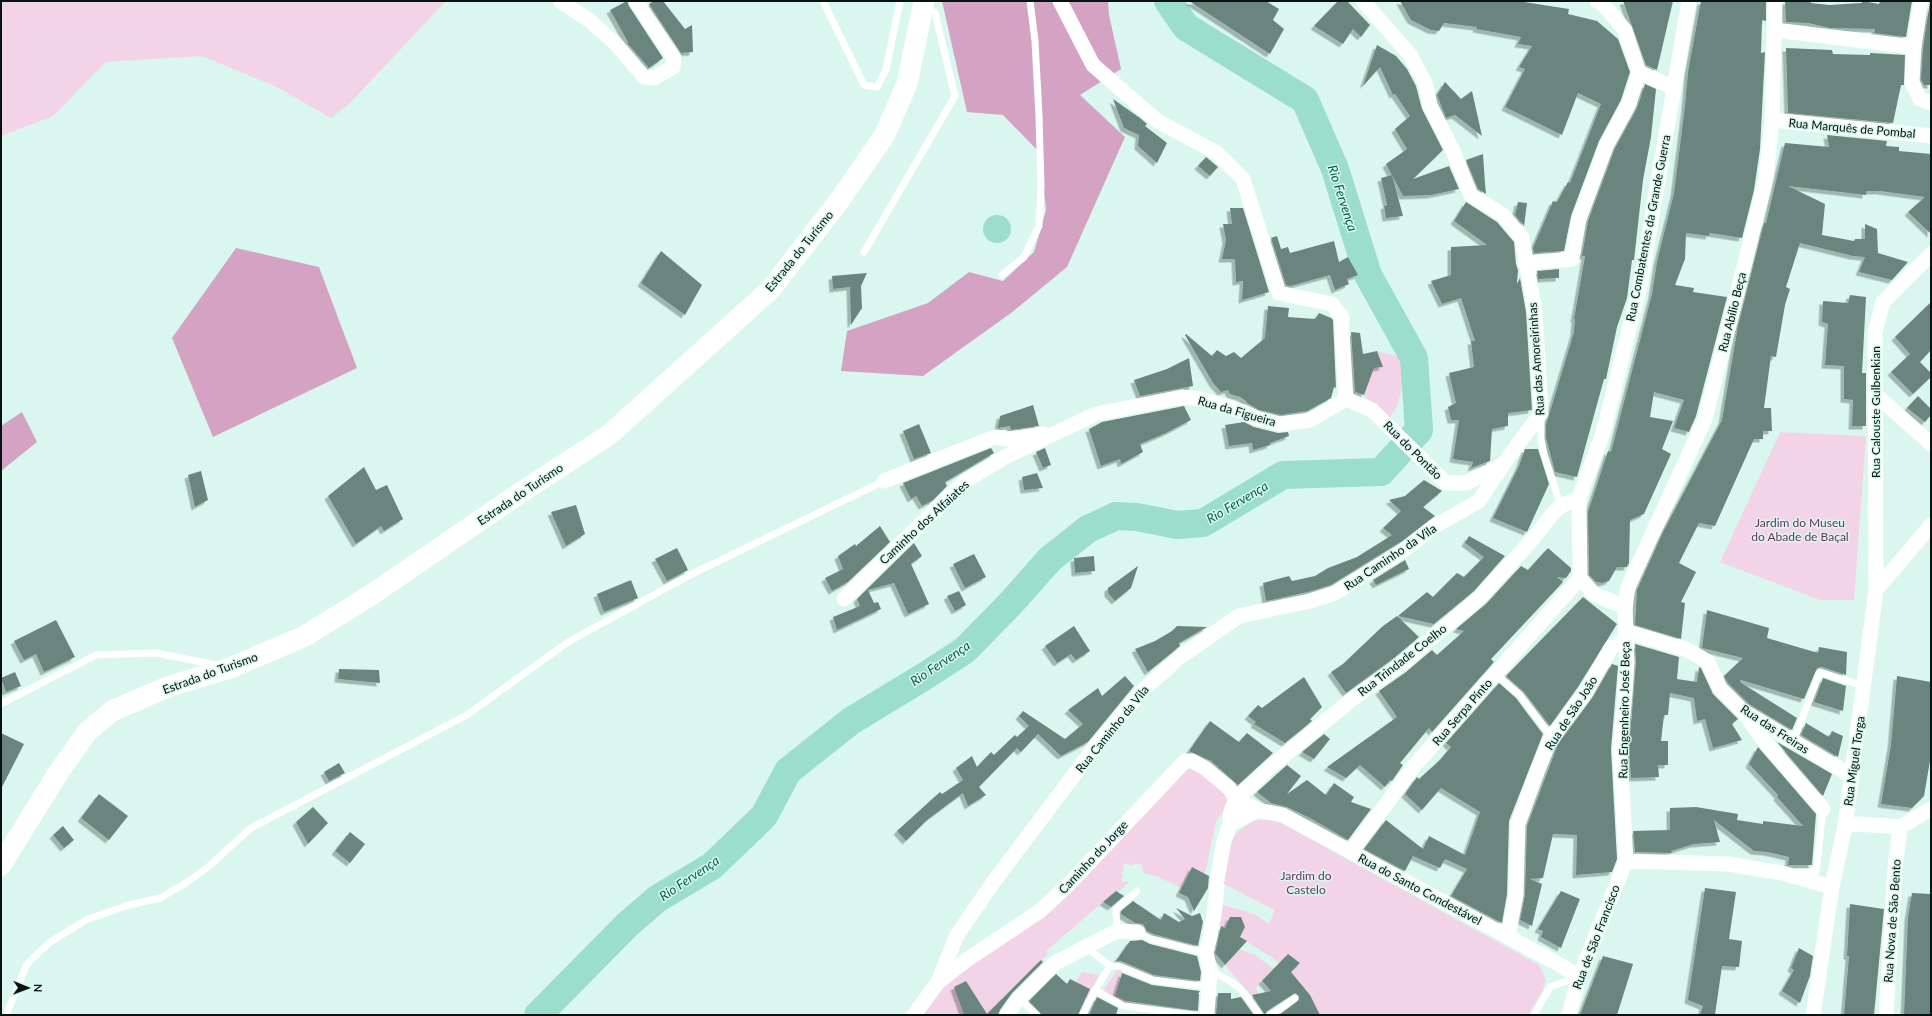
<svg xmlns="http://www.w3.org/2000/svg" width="1932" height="1016" font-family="Lato,sans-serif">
  <defs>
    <filter id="shadow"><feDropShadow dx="-3.5" dy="3.5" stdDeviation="0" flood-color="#0004"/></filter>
  </defs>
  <rect width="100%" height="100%" fill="#daf7ef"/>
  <g fill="#f3d3e8">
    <polygon points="1,1 446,1 350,103 331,118 277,87 202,56 106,62 53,116 1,136"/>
    <polygon points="1377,351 1400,357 1404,376 1398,404 1388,421 1364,395 1372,368 1383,367"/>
    <polygon points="1780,432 1866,436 1854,600 1820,600 1720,562"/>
    <polygon points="1185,767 1201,769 1226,791 1228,804 1216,822 1205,874 1192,867 1187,876 1189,882 1183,889 1159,877 1143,873 1142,865 1139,864 1136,864 1135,863 1131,866 1127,863 1123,866 1124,871 1121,873 1123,876 1121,879 1123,882 1127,881 1128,883 1116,894 1115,892 1046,951 1048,954 1001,999 1003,1000 987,1015 954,987 964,1015 921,1015 937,993 986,954"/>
    <path d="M1257 820H1269L1281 823 1539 965 1546 980 1543 990 1528 1015H1320L1310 995 1291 972 1300 963H1280L1240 937 1245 927 1241 917H1231L1225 928 1218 925 1220 904 1254 914 1269 924 1275 910 1220 882C1228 853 1226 832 1257 820Z"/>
    <polygon points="1240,949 1255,955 1274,969 1255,988 1263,998 1257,1002 1225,965"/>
    <polygon points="1118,969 1122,970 1119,983 1126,997 1126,1004 1102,992"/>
    <polygon points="1082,972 1099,975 1088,1000 1072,987"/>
  </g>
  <g fill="#d4a3c4">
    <polygon points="942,1 1108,1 1109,15 1121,69 1080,95 1125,137 1067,267 1011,313 923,376 841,371 847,331 928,303 969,272 1003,281 1034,252 1046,210 1040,153 1003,115 967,112"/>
    <polygon points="236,248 319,267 357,368 213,437 172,338"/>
    <polygon points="22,412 37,442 1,471 1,426"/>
  </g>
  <circle fill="#9bdecc" cx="997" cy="229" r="14"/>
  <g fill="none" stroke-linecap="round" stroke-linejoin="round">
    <polyline stroke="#9bdecc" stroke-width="28" points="538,1015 627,925 657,899 712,866 764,816 788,771 851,721 925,676 965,650 1011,603 1050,559 1088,529 1116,516 1137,517 1177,525 1203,523 1283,475 1381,472 1419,430 1414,358 1368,275 1335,169 1305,100 1186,27 1168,1"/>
  </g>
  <g fill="#6a857d" filter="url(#shadow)">
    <polygon points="627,1 629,6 663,58 649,68 627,43 628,42 610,10"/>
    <polygon points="654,1 663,1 685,29 692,25 693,52 681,53 649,4"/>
    <polygon points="1189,1 1266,1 1279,9 1273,20 1284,29 1270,54"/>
    <polygon points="1338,1 1347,1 1370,25 1361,37 1353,29 1343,44 1314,26"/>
    <polygon points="1400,1 1518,1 1569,9 1568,14 1597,21 1618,39 1630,72 1621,100 1599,141 1571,216 1564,251 1534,253 1533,248 1553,201 1557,202 1568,182 1570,183 1601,104 1578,93 1562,135 1505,107 1525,69 1519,67 1532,46 1518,44 1521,37 1476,29 1477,27 1444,23 1439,31 1431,30 1411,20"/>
    <polygon points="1623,1 1673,1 1657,70 1646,65"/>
    <polygon points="1701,1 1766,1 1766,21 1762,20 1761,53 1765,52 1760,149 1754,190 1742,238 1710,233 1709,236 1686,233 1685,259 1675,285 1694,288 1693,292 1727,297 1696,416 1689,432 1674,428 1684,400 1654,392 1650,417 1673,421 1662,449 1671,454 1644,514 1630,520 1629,563 1627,567 1617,567 1609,581 1602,583 1596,582 1589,575 1588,512 1608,451 1611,452 1652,294 1657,262 1674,193 1685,106 1688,72"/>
    <polygon points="1785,1 1811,1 1811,3 1829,5 1862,3 1862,1 1879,4 1880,1 1912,1 1906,37 1874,33 1875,29 1830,28 1808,23 1786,22"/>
    <polygon points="1930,1 1931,1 1931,85 1924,85 1921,80 1923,48"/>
    <polygon points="1377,45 1396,56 1407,69 1416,86 1422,109 1443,150 1413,179 1449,166 1459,189 1431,195 1403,196 1386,164 1407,149 1395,129 1410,116 1395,94 1393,95 1380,67 1363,86"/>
    <polygon points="1786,48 1832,50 1833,54 1870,55 1870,53 1905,55 1904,85 1901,85 1893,123 1788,113"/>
    <polygon points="1445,82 1461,99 1472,91 1482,136 1455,115 1446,118 1437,95"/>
    <polygon points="1645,84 1656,89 1651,137 1643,180 1634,260 1632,260 1627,298 1617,327 1606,379 1604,379 1577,477 1555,472 1546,438 1546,425 1574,332 1575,319 1574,319 1585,256 1582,256 1588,221 1615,148 1637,108"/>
    <polygon points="1113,99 1140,118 1147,124 1145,126 1167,143 1157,163 1138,146 1139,135 1124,128"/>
    <polygon points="1827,135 1887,141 1886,146 1899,147 1899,151 1931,154 1931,234 1908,212 1925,197 1880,191 1866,191 1866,195 1788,186 1825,204 1822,235 1854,241 1855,239 1865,239 1865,224 1877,229 1878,253 1908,262 1892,280 1859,272 1865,257 1853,256 1800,243 1786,287 1790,289 1785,305 1776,357 1771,356 1764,408 1771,408 1772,431 1763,431 1763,439 1754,439 1715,526 1699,523 1679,563 1696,572 1681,602 1685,603 1681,639 1635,625 1637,590 1663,532 1722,420 1738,326 1764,223 1766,223 1785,143 1829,147"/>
    <polygon points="1483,154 1485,183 1486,194 1478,189 1466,160"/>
    <polygon points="1206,157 1218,167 1210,176 1198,166"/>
    <polygon points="1392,175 1403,216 1386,218 1384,206 1387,205 1381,178"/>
    <polygon points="1466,202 1497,222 1514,242 1516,264 1518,270 1517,284 1520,278 1526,312 1532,410 1508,413 1508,426 1492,429 1490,461 1471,468 1473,462 1453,459 1459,420 1451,420 1448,407 1456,403 1449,373 1474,367 1471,341 1475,341 1461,298 1442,304 1431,281 1451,275 1451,247 1487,245 1454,221"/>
    <polygon points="1518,202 1527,203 1524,226 1515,215"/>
    <polygon points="1230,208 1243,208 1269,292 1242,300 1243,281 1236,282 1235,259 1222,259 1226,240 1223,224 1232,224"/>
    <polygon points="1277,236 1281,249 1288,247 1290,253 1334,241 1339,262 1348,257 1358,275 1347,279 1349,284 1335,290 1330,275 1290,286 1286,285 1271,238"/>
    <polygon points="661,251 702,285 685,315 641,283"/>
    <polygon points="1559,269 1559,278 1538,279 1537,271"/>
    <polygon points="867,273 861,286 862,308 851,325 850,287 833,289 832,276"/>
    <polygon points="1850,295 1866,297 1862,373 1866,373 1866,426 1852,426 1853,400 1844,399 1844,366 1825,365 1828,324 1822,322 1823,301 1848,303"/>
    <polygon points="1931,302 1931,350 1920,362 1931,373 1931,377 1913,394 1891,372 1910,354 1895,337"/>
    <polygon points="1268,306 1289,308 1288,317 1315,319 1319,313 1331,318 1333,320 1336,388 1334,387 1331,398 1307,411 1281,415 1259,410 1247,403 1246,401 1240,397 1230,394 1228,390 1221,392 1213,383 1185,335 1186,334 1212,356 1217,350 1226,356 1234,352 1241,358 1265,338"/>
    <polygon points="1351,332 1360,333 1363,354 1377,351 1383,367 1374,368 1364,395 1355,392"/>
    <polygon points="1189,358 1193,386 1140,396 1134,380 1167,369"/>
    <polygon points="1918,396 1931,409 1931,415 1925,422 1907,408"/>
    <polygon points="1033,405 1039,426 1011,430 1010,426 998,428 1000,416"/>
    <polygon points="1184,406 1191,420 1166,433 1140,444 1143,452 1121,464 1120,459 1101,466 1089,429 1102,422"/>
    <polygon points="1244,422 1254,427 1278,433 1288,432 1289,436 1270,443 1270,445 1253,450 1252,443 1229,446 1225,425"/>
    <polygon points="919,424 931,453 914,459 903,431"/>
    <polygon points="991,448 994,453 945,482 947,486 932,501 922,506 916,496 911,499 903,483"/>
    <polygon points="1045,448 1051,465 1043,468 1036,452"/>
    <polygon points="1525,449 1538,449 1549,484 1527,532 1493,518 1519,466"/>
    <polygon points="364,467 376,490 387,485 403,519 384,531 381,526 356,544 328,496"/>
    <polygon points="201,471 208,500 195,507 188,475"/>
    <polygon points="1037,473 1043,488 1024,490 1022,477"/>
    <polygon points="1424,480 1442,491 1423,507 1435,516 1402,541 1331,585 1308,592 1266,601 1263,583 1289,576 1292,581 1315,576 1328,568 1357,557 1392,535 1383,528 1401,511 1389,500 1405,496"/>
    <polygon points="576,505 585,534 566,546 551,512"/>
    <polygon points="880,526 890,542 848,582 832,591 825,578 843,569 838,556 855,544 856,546"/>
    <polygon points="1469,536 1505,556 1474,591 1434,624 1398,616 1427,592 1433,597 1457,573 1464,577 1484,557 1465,543"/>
    <polygon points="914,543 922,556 911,564 929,604 908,614 894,583 868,590 874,603 878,602 881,609 837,630 833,617 860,606 857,599"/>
    <polygon points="677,548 688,570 667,581 655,559"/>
    <polygon points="1548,548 1571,568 1571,571 1566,578 1557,577 1563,582 1491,659 1494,662 1432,732 1429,728 1400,763 1403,765 1392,781 1390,780 1385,787 1360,765 1346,778 1327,767 1397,717 1379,691 1406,672 1432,650 1437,655 1464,631 1456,629 1487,603 1521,566 1528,570"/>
    <polygon points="974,554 986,577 965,588 953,564"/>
    <polygon points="1094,556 1095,571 1075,573 1074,558"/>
    <polygon points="1405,560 1409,569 1376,585 1373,580"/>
    <polygon points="1138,566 1131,588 1115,601 1108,593 1108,588"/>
    <polygon points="631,580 638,598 604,612 597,594"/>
    <polygon points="959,591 966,605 955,611 947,596"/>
    <polygon points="1583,597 1617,624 1578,687 1550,726 1524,692 1506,676"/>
    <polygon points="1707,610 1769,628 1767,638 1818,653 1819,647 1847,652 1846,675 1822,667 1817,668 1804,699 1741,680 1740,682 1797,718 1792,730 1749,704 1728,683 1724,676 1743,658 1702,648"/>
    <polygon points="1397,616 1419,637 1394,658 1346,693 1331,672 1343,664 1383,626"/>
    <polygon points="56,620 75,657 44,672 36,654 24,660 14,641"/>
    <polygon points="1074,626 1090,651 1076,660 1071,654 1057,663 1045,646"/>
    <polygon points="1177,626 1207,627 1179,643 1180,646 1148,672 1135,649 1155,641 1172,631"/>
    <polygon points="1635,644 1679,657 1677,679 1697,682 1699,667 1701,668 1713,694 1738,719 1732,724 1742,740 1713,748 1705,719 1697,721 1694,698 1670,693 1668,715 1664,715 1661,741 1668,741 1668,765 1658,765 1659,777 1631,778 1629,749 1636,663"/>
    <polygon points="1612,664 1618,666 1611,749 1617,859 1612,872 1576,875 1577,835 1553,834 1543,878 1530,879 1542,884 1532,926 1520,920 1525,895 1527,826 1558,744 1593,697"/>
    <polygon points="339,669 379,670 380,683 338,679"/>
    <polygon points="15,672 21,686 6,692 1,678"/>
    <polygon points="1125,676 1134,686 1088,742 1061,756 1038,734 1021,752 1017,748 979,787 986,795 968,806 963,793 927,820 906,841 897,831 940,792 942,794 963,780 956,768 972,756 977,767 991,752 994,755 1015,735 1017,737 1029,726 1019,716 1023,711 1065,739 1083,724 1068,710 1098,688 1102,696"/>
    <polygon points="1897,676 1931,682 1931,755 1924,796 1912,808 1881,804 1891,745"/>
    <polygon points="1304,677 1322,707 1310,719 1312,721 1285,743 1254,724 1256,722 1248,716 1258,705 1262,708"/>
    <polygon points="1823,678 1846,686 1843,711 1814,702"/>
    <polygon points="1499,683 1516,698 1543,734 1509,821 1507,894 1502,923 1451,896 1467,869 1445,859 1440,868 1413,856 1405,871 1364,849 1386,820 1423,849 1429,836 1465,855 1480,812 1441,788 1422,810 1405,794 1417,777 1419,779 1440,760 1451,747 1446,743"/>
    <polygon points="1210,721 1239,742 1247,733 1273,753 1238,785 1211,761 1189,751"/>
    <polygon points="1806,723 1829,737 1832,731 1843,736 1838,757 1801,735"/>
    <polygon points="1,733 24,744 1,789"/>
    <polygon points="1324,734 1330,739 1314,759 1302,752"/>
    <polygon points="1777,742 1832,774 1823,796"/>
    <polygon points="1758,747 1816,814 1812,865 1788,865 1789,857 1767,852 1754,851 1714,820 1720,842 1694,844 1671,851 1672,853 1635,852 1633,831 1670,830 1670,808 1696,807 1738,814 1737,820 1763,824 1763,821 1803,826 1777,797 1778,795 1749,764"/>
    <polygon points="339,763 345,773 329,781 324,772"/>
    <polygon points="1287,765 1301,776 1287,794 1307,780 1326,795 1334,783 1354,797 1351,802 1371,809 1348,840 1310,818 1287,807 1271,803 1257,792"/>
    <polygon points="99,794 128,816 109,840 81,818"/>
    <polygon points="313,807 328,823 308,844 296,822"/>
    <polygon points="63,826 74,840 64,848 53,835"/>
    <polygon points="350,832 365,844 350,863 335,851"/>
    <polygon points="1192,867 1209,876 1208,888 1194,911 1188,897 1179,893"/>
    <polygon points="1705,888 1736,892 1729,939 1742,941 1739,967 1722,966 1715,1015 1700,1015 1703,1006 1688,1000"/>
    <polygon points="1116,891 1124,896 1111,907 1103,902"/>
    <polygon points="1561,891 1580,899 1561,948 1541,937 1543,931 1538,929"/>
    <polygon points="1912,893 1931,894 1931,1015 1904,1015 1908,917"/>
    <polygon points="1133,901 1161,920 1164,913 1179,922 1185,919 1176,908 1192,916 1200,913 1203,922 1198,946 1153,934 1147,931 1143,924 1135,923 1121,914 1121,911"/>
    <polygon points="1850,904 1884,909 1874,1015 1844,1015 1849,956 1847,956"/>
    <polygon points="1230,917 1241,917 1245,927 1240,937 1247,941 1225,965 1215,953 1221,926 1225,928"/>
    <polygon points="1142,940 1150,944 1197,956 1201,972 1200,981 1154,975 1121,961 1116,961 1130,941"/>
    <polygon points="1799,948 1813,956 1810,976 1800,1003 1782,991 1794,970 1791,968"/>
    <polygon points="1288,954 1300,963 1291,972 1310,995 1320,1015 1279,1015 1299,1000 1299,996 1295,993 1267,1011 1265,1015 1252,995 1271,991 1262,981"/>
    <polygon points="1603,956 1633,964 1617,1015 1580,1015"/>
    <polygon points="1041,960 1043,962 1012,993 1000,1010 998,1015 964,1015 954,987 966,981 987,1014"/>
    <polygon points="1122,973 1152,985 1200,991 1198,994 1199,994 1198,1011 1126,1001 1115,996"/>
    <polygon points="1056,974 1067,984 1070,979 1090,989 1078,1015 1042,1015 1029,1001"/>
    <polygon points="1218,993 1231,993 1231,999 1241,997 1254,1015 1216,1015"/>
    <polygon points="1097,997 1118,1008 1116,1015 1089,1015"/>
  </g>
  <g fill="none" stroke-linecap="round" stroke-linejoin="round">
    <g stroke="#fff" stroke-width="7">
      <polyline points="823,1 864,85 877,87 886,70 900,1"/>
      <polyline points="864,252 955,96 935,13 925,7"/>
      <polyline points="1002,275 1024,257 1039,226 1041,186 1039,116 1035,41 1030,1"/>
      <polyline points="1541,417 1541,439 1544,454 1561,506"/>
      <polyline points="1496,674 1520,695 1552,737"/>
      <polyline points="1,704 96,655 157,653 216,665"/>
      <polyline points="1793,742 1820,672 1863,686"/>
      <polyline points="1797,872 1816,872 1823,809"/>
      <polyline points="1117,931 1116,909 1137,891"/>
      <polyline points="1138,932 1151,939 1206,953"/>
      <polyline points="1087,948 1110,966 1119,966 1153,980 1209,987"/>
      <path d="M1210 971C1239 984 1242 989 1260 1015"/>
      <polyline points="1095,990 1124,1006 1195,1015"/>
      <polyline points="1019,998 1037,1015"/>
      <polyline points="6,1015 27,964 50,942 88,919 129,905 160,898 186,883 208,867 251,828 467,715 568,642 692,574 884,481"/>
      <polyline points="1083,1015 1095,990 1110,966"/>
      <polyline points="1270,1015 1295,998"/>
      <polyline points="1534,1015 1550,987 1578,977"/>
    </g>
    <g stroke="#fff" stroke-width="15">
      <polyline points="560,1 589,20 615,43 644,77 654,78 673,67 674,58 636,1"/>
      <polyline points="1060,1 1093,65 1156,120 1217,153 1243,179 1279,293 1332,304 1342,317 1342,333 1346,399"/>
      <polyline points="1597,1 1602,3 1625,30 1639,72 1674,88"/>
      <polyline points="1921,1 1914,47 1912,82 1920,99 1931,103"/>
      <polyline points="1775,30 1914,47"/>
      <polyline points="1772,120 1931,136"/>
      <polyline points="1525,263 1572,259 1579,219 1607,144 1629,104 1639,72"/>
      <polyline points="1875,394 1931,444"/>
      <polyline points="1346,399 1372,410 1446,483 1466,483 1501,466"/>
      <polyline points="884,481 995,437 1009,439 1043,434"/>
      <polyline points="1876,590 1875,332 1883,302 1931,254"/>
      <polyline points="844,599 965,481 1005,457 1096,414 1182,397 1201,399 1244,412 1256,418 1280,424 1310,420 1346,399"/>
      <polyline points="1625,607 1594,594 1580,578 1579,498 1603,433 1640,286 1689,1"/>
      <polyline points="1625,631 1688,650 1708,662 1720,688 1743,711 1852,776"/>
      <polyline points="1747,717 1761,737 1823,809"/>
      <polyline points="1230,824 1258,810 1283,815 1562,966 1579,977"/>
      <polyline points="1845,826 1858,824 1900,827 1931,809"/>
      <polyline points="1351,852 1414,766 1580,578"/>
      <polyline points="1626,861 1728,864 1782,873 1832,887"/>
      <polyline points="1217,880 1224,841 1230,824 1231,811 1236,799 1269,768 1351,700 1400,665 1480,597 1532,540 1553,513 1561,506 1579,498"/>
      <polyline points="1211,928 1214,916 1217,887"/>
      <polyline points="1508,937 1516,895 1518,824 1538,769 1550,740 1586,692 1611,648 1626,639"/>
      <polyline points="939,981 965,961 1040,911 1067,886 1185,761 1192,761 1205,768 1229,788 1236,799 1258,810"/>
      <polyline points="914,1015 938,982 957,935 992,884 1098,743 1143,690 1180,657 1239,616 1310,601 1335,593 1407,548 1433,527 1479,501 1502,466 1541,413 1535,311 1522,238 1503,215 1471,195 1453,151 1430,105 1425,83 1410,55 1363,1"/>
      <polyline points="1007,1015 1019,998 1055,963 1117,931 1138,932"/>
      <polyline points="1207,1015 1210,971 1206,953 1211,932"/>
      <polyline points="1569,1015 1579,977 1626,861 1620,749 1625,693 1627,662 1625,607 1628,587 1705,419 1744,267 1766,178 1772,120 1775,1"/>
      <polyline points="1813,1015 1832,887 1845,826 1876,590 1931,525"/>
      <polyline points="1886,1015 1895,869 1900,827"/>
    </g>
    <polyline stroke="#fff" stroke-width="21" points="1,865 60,770 88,731 112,711 170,686 230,668 305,636 371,595 520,493 609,435 770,290 839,201 884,136 907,84 924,1"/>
  </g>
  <g text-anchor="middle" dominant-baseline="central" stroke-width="3" stroke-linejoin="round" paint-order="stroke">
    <g font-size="12" fill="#081210" stroke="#daf7ef">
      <text transform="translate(1852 128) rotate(5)">Rua Marquês de Pombal</text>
      <text transform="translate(1648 228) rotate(-79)">Rua Combatentes da Grande Guerra</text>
      <text transform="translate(799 251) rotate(-51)">Estrada do Turismo</text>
      <text transform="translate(1732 312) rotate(-76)">Rua Abílio Beça</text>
      <text transform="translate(1536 359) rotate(-94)">Rua das Amoreirinhas</text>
      <text transform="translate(1237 411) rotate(16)">Rua da Figueira</text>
      <text transform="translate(1875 412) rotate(-90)">Rua Calouste Gulbenkian</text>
      <text transform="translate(1413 450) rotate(45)">Rua do Pontão</text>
      <text transform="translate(520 494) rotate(-34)">Estrada do Turismo</text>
      <text transform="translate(924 522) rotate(-43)">Caminho dos Alfaiates</text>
      <text transform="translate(1390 557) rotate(-34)">Rua Caminho da Vila</text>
      <text transform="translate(1402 660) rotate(-38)">Rua Trindade Coelho</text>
      <text transform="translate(210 673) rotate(-20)">Estrada do Turismo</text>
      <text transform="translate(1624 710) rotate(-89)">Rua Engenheiro José Beça</text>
      <text transform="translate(1462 712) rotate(-49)">Rua Serpa Pínto</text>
      <text transform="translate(1571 713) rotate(-57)">Rua de São João</text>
      <text transform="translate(1112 729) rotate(-51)">Rua Caminho da Vila</text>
      <text transform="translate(1775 729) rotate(33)">Rua das Freiras</text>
      <text transform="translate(1854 761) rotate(-82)">Rua Miguel Torga</text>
      <text transform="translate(1093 857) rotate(-47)">Caminho do Jorge</text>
      <text transform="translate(1420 889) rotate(28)">Rua do Santo Condestável</text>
      <text transform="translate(1892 921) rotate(-86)">Rua Nova de São Bento</text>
      <text transform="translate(1596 937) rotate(-69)">Rua de São Francisco</text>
    </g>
    <g font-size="12" fill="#6e335f" stroke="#daf7ef">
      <text x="1800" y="522">Jardim do Museu<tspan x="1800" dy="14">do Abade de Baçal</tspan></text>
      <text x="1306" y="875">Jardim do<tspan x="1306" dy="14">Castelo</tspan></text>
    </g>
    <g font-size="13" font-style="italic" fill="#005f4e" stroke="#daf7ef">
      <text transform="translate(1343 198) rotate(72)">Rio Fervença</text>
      <text transform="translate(1237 502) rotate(-31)">Rio Fervença</text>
      <text transform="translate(940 663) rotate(-34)">Rio Fervença</text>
      <text transform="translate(689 878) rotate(-34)">Rio Fervença</text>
    </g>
  </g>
  <rect width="1932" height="1016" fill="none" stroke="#081210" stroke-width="4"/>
  <g transform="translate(28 988) rotate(91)" stroke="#daf7ef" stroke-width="3" paint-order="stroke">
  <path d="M0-3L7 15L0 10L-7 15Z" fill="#081210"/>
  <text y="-6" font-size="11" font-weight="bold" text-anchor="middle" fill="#081210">N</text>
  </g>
</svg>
